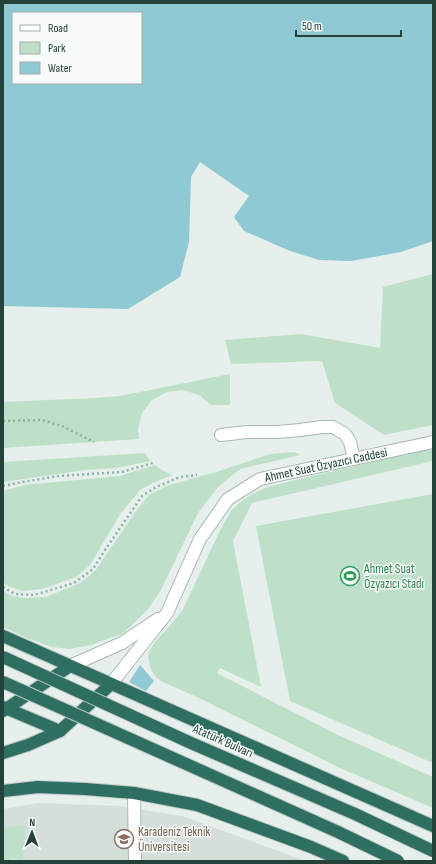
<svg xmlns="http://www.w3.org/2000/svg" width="436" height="864" font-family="'Sofia Sans Condensed',sans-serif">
  <rect width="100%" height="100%" fill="#e6efeb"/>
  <polygon fill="#d4dfda" points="40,803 119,806 182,816 306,861 3,861 3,809"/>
  <g fill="#bfe0c8">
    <polygon points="433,274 433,425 384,435 335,403 322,361 231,364 225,340 301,334 380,348 383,287"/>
    <polygon points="230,374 230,405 211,405 199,395 183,390 167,392 152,400 142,413 138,429 139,439 3,448 3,402 95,398 120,396"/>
    <polygon points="433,448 433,461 252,503 233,541 261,687 220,668 217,673 338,735 433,777 433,808 340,768 201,699 161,681 155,676 150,667 148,654 154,643 173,622 183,609 223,524 232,510 243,500 254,493 267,487 316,475"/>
    <polygon points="295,452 300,455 240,469 219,486 198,513 161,590 149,608 124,633 91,645 69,649 52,647 27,638 3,627 3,590 12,596 25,598 46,597 80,583 95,571 136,511 149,495 169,485 216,472 270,454"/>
    <polygon points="145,453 150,461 117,468 85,470 3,482 3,462"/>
    <polygon points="155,465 160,469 172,475 157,481 140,490 121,513 90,565 76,577 42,589 22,591 8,586 3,582 3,491 24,485 120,476"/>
    <polygon points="433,494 433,763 290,701 256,526"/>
    <polygon points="25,825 23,860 11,858 10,861 3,861 3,828"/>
  </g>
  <g fill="#8ec9d4" fill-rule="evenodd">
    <path d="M3 3H433V241L401 252 351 261 319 260 290 251 244 231 234 217 249 196 200 162 191 177 189 242 180 277 128 309 3 306ZM13 13H141V83H13Z"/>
    <polygon points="140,665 154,681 146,691 129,682"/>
  </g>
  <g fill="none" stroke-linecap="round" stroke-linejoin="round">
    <defs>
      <g id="minor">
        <polyline points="221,435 247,432 278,432 300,430 322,427 333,427 345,434 350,442 354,459"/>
        <polyline points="70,666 122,643 158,619"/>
        <polyline points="111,684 167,613 200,539 228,499 260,479 433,442"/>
        <polyline points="134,793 135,861"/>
      </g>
      <g id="highway">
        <polyline points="3,636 433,826"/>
        <polyline points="3,707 60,731"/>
        <polyline points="3,711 70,666"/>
        <polyline points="3,753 28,745 60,731 111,684"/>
        <polyline points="3,791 38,787 85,789 134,793 197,805 311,847 343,861"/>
      </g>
    </defs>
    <use href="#minor" stroke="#a8b8b2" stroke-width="14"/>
    <use href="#highway" stroke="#c2cac8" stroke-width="14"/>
    <g stroke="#86b3a5" stroke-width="2.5" stroke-dasharray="2 3" stroke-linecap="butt">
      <polyline points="3,421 42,420 62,426 94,442"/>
      <polyline points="3,486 17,483 58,476 122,472 153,463"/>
      <polyline points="3,587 15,594 34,595 74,583 93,569 105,550 142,496 156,487 180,477 197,475"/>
    </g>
    <use href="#minor" stroke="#fff" stroke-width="12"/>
    <use href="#highway" stroke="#2f6f62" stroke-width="12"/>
    <defs>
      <g id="highway-bridge">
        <polyline points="3,657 191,743 355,814 433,851"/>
        <polyline points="3,682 338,832 398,861"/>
      </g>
    </defs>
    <use href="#highway-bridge" stroke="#c2cac8" stroke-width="14" stroke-linecap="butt"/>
    <use href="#highway-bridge" stroke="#2f6f62" stroke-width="12"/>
  </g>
  <defs>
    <symbol id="stadium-ring" viewBox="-11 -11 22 22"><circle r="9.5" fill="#f7fbf9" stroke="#2e9e5b" stroke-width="1.5"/><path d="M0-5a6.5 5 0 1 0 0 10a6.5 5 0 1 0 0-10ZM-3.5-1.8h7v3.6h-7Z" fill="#2e9e5b"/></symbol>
    <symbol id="university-ring" viewBox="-11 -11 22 22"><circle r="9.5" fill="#f7fbf9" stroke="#8d6e63" stroke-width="1.5"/><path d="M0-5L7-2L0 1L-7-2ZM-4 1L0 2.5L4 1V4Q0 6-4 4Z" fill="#8d6e63"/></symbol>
  </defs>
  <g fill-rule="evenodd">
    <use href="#stadium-ring" x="339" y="565" width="22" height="22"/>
    <use href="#university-ring" x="113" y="828" width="22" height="22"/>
  </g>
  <g text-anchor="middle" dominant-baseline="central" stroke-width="3" stroke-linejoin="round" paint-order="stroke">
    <g font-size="13" fill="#24423a" stroke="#f7fbf9">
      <text transform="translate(326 465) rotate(-12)">Ahmet Suat Özyazıcı Caddesi</text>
      <text transform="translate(223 741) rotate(24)">Atatürk Bulvarı</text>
    </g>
    <g font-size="13" fill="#27864d" stroke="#f7fbf9" text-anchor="start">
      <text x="364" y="569">Ahmet Suat<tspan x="364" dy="15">Özyazıcı Stadı</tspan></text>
    </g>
    <g font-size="13" fill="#785e54" stroke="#f7fbf9" text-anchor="start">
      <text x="138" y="832">Karadeniz Teknik<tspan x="138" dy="15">Üniversitesi</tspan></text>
    </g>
  </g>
  <rect width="436" height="864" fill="none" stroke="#24423a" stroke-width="8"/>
  <rect x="12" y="12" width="130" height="72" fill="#f7fbf9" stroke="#a3b1ad"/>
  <rect x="20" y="25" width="20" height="6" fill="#ffffff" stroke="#a3b1ad"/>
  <text x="48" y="32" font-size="12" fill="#24423a">Road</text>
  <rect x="20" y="42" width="20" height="12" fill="#bfe0c8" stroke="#a3b1ad"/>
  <text x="48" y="52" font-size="12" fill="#24423a">Park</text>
  <rect x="20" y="62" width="20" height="12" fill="#8ec9d4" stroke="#a3b1ad"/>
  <text x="48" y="72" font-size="12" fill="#24423a">Water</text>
  <g transform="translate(32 832) rotate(1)" stroke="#f7fbf9" stroke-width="3" paint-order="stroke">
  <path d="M0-3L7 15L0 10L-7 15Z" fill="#24423a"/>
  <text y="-6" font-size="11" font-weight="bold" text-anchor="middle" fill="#24423a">N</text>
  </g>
  <path d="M296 30v6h105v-6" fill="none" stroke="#24423a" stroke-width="2"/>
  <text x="302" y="30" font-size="12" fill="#24423a" stroke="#f7fbf9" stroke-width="3" paint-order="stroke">50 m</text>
</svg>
